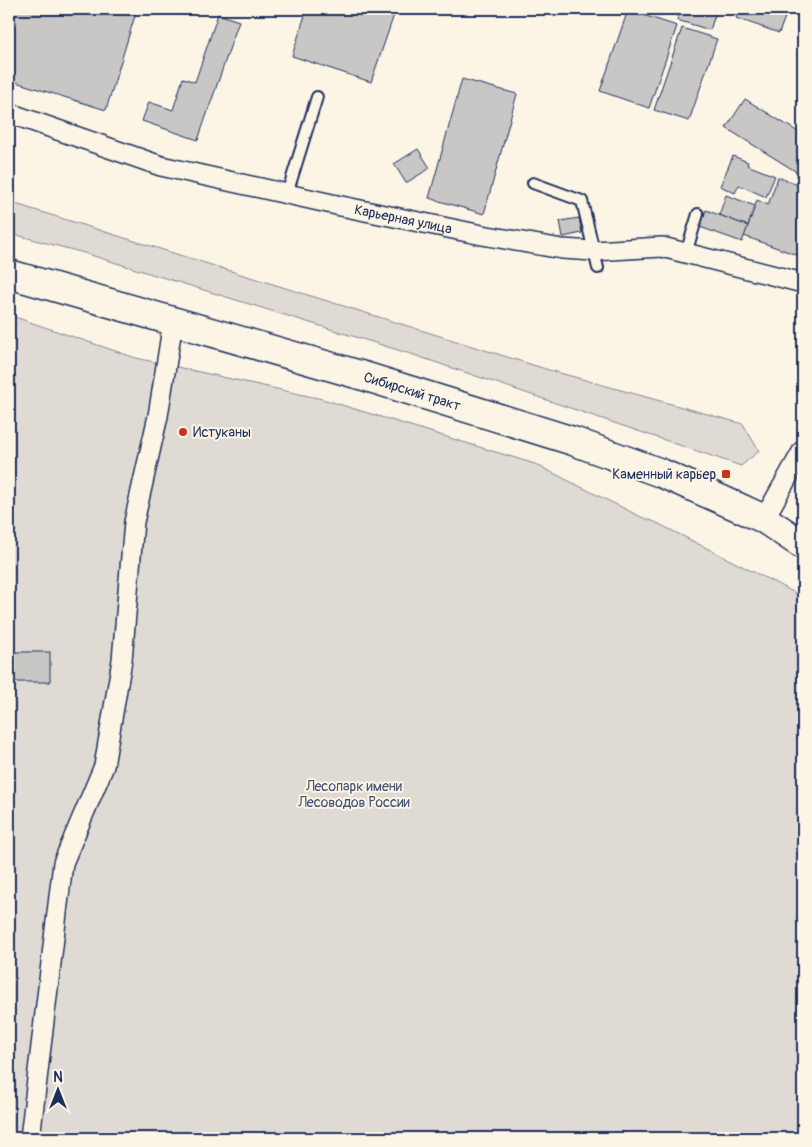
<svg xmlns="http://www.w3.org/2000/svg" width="812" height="1147" font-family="Pangolin,sans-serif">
  <rect width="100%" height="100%" fill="#fcf5e5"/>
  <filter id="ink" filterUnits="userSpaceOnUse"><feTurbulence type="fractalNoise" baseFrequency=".02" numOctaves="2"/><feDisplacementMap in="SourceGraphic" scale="10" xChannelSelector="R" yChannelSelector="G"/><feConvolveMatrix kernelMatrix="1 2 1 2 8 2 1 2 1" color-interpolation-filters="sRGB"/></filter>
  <g filter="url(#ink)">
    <g fill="#dfdbd4" stroke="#7d8599">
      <polygon points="9,202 549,370 743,424 759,451 741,466 414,355 84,253 9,233"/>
      <polygon points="9,315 136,358 322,399 535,464 641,517 655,522 803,597 803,1138 9,1138"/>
    </g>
    <g fill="#c8c7c6" stroke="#1b2f5e">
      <polygon points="9,9 137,9 106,110 9,80"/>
      <polygon points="307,9 396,9 371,82 292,56"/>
      <polygon points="680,9 717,9 710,30 677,20"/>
      <polygon points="740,9 788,9 779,33 736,18"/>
      <polygon points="628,10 677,26 649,108 600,91"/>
      <polygon points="218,14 239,21 198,140 142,121 149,102 173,110 183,78 195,82"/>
      <polygon points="682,28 717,39 689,121 654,110"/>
      <polygon points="462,79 517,94 484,214 429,198"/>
      <polygon points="745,99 803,135 803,169 800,174 726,128"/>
      <polygon points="418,149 430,168 406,183 394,164"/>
      <polygon points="733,156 748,162 747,165 775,176 766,197 739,185 735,193 720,186"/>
      <polygon points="778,177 803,187 803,237 797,255 744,236 757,200 768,205"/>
      <polygon points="726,195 755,206 748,226 719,215"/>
      <polygon points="706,210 748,226 742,242 700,227"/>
      <polygon points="579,218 582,233 563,237 560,221"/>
      <polygon points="803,237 803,258 797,255"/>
      <rect x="9" y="652" width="41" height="30"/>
    </g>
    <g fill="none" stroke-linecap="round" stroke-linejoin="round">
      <defs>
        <g id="lane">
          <polyline points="533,183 582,201 598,268"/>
          <polyline points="287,194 317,97"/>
          <polyline points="686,253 698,214"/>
        </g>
        <g id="street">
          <path id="s1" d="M9 113 161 166 341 206 482 235 562 249 594 251 662 247 803 283"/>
          <polyline points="764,519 803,450"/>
          <polyline points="30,1138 63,863 104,766 122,660 134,522 158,416 173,322"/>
        </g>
        <g id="secondary">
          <path id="s2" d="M9 274 367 377 573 441 661 473 738 507 764 519 803 545"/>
        </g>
      </defs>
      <use href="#lane" stroke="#1b2f5e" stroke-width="14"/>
      <use href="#street" stroke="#1b2f5e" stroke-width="22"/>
      <use href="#secondary" stroke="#1b2f5e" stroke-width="31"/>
      <use href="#lane" stroke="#fcf5e5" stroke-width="10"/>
      <use href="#street" stroke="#fcf5e5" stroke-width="19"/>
      <use href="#secondary" stroke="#fcf5e5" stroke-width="28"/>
    </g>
  </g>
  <g fill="#c8321e" stroke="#fcf5e5" stroke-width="2">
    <circle cx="183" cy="432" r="5"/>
    <rect x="721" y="469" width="10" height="10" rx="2.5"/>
  </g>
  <g text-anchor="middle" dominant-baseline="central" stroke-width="4" stroke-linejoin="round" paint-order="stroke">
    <g font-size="14" fill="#1b2f5e" stroke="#fcf5e5">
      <text stroke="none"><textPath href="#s1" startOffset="409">Карьерная улица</textPath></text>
      <text stroke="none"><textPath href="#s2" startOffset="420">Сибирский тракт</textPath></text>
    </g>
    <g font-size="14" fill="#1b2f5e" stroke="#fcf5e5" text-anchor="start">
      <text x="193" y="432">Истуканы</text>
      <text x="716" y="474" text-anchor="end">Каменный карьер</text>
    </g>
    <g font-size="14" fill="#425176" stroke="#fcf5e5">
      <text x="354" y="786">Лесопарк имени<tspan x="354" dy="16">Лесоводов России</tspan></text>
    </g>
  </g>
  <rect width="812" height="1147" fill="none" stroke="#fcf5e5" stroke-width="30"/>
  <rect x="15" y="15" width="782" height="1117" fill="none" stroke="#1b2f5e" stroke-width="2" filter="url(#ink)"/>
  <g transform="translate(58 1090)" stroke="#fcf5e5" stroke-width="4" paint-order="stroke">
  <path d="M0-4L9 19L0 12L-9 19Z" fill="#1b2f5e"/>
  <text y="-8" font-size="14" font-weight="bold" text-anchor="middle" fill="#1b2f5e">N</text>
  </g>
</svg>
